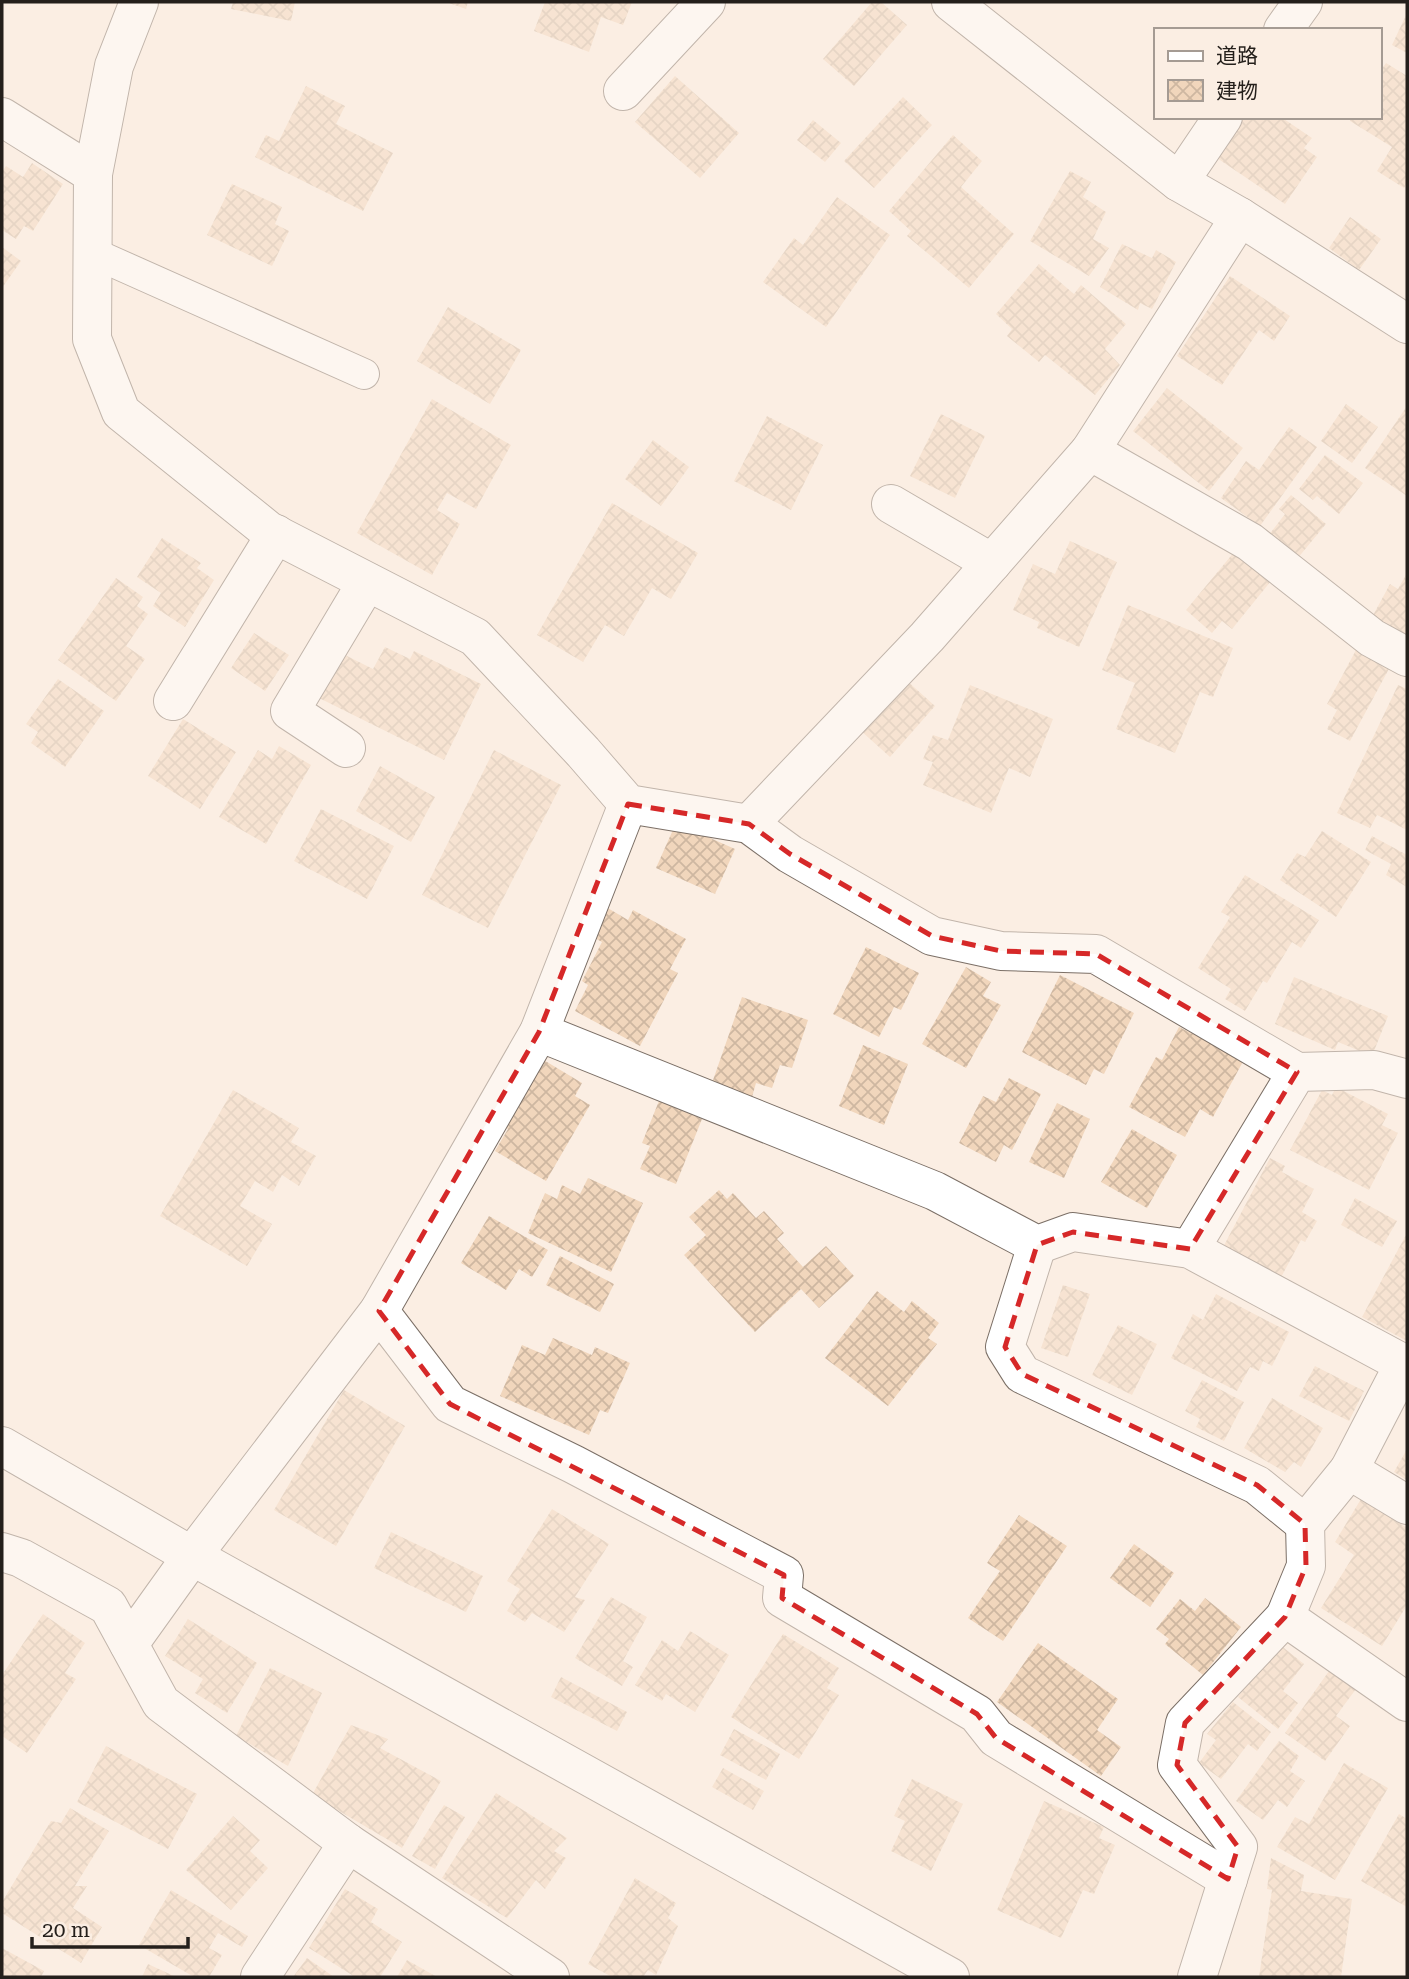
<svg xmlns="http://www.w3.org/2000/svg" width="1409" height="1979" font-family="'Roboto Serif','Noto Sans JP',serif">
  <defs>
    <pattern id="building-cross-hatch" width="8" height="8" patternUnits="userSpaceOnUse" patternTransform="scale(1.75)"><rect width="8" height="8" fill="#f1d6bc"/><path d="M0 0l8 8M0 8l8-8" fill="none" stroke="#ceb7a1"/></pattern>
  </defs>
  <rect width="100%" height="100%" fill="#fbeee3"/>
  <g fill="url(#building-cross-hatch)">
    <polygon points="233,2 295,2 291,21 231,9"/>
    <polygon points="446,2 468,2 466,9"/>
    <polygon points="545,2 632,2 623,25 601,17 589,52 534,31"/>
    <polygon points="872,2 881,2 907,25 854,86 823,59"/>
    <polygon points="1407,13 1407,53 1392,45"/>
    <polygon points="1386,63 1407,76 1407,183 1404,188 1377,171 1392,147 1350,121 1352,117 1379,117 1379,73"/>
    <polygon points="675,76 739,133 700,178 635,122"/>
    <polygon points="306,86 345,106 336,124 393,153 363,211 255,157 266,135 279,141"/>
    <polygon points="903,97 932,125 874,188 844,161"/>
    <polygon points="1240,117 1281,117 1312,138 1304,148 1317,157 1285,204 1214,156"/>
    <polygon points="813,120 841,143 825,162 797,140"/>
    <polygon points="953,135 982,161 961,187 1014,234 969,288 907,236 911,231 889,211"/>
    <polygon points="32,163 63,184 33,231 24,226 16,239 2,230 2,172 6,166 23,177"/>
    <polygon points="1070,171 1091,182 1083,197 1106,212 1093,239 1109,248 1089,276 1030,241"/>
    <polygon points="232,184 282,207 275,224 289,231 272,266 207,235"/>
    <polygon points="837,197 890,235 826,327 763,282 794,238 803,245"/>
    <polygon points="1350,217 1381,239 1359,270 1329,248"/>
    <polygon points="1122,244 1152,258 1156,250 1176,262 1152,309 1140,303 1138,310 1100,287"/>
    <polygon points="2,247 21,261 2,288"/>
    <polygon points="1039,264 1074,294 1081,285 1126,324 1105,349 1120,365 1095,395 1045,355 1039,362 1007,336 1012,329 996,314"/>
    <polygon points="1230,276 1290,316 1274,341 1259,330 1222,385 1177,356"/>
    <polygon points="448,307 521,350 490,404 417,361"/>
    <polygon points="1167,388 1243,448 1209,491 1133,431"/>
    <polygon points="432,399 511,445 476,509 447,493 437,510 460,524 432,575 357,533"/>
    <polygon points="1346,404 1378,427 1352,463 1321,441"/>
    <polygon points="1407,406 1407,496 1365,468"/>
    <polygon points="941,414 985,436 955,498 910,476"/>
    <polygon points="767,416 823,445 791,510 734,481"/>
    <polygon points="1289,427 1317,447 1260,526 1221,498 1246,461 1259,470"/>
    <polygon points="653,440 689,467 661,506 625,479"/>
    <polygon points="1325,455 1363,483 1339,514 1317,496 1313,500 1299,489"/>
    <polygon points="1291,495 1326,524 1297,559 1268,536 1285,514 1279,509"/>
    <polygon points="612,503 698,553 671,599 652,588 624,636 605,625 583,662 537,635"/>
    <polygon points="162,538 201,563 197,568 214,580 185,627 153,606 161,593 137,577"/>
    <polygon points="1070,541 1117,562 1079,647 1037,628 1039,622 1013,610 1033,564 1055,574"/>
    <polygon points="1235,551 1271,581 1232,629 1222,621 1212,633 1186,610"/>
    <polygon points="1407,573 1407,639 1371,619 1390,584 1398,589"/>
    <polygon points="116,578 143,597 137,606 148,614 126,646 145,659 116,701 58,660"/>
    <polygon points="1128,605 1233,648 1213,697 1200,692 1175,753 1116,729 1135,683 1102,670"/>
    <polygon points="254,633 289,655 265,691 231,668"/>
    <polygon points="385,647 410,659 414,651 481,684 444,760 319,698 341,653 373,669"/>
    <polygon points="1356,650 1390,667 1350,741 1327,729 1337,710 1327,704"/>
    <polygon points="58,679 104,711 65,767 31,743 38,732 26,724"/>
    <polygon points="905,679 935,706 890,757 860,730"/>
    <polygon points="970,685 1053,719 1030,777 1009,768 991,813 923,785 933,762 923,759 933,735 948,740"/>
    <polygon points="1398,685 1407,689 1407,830 1377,815 1370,828 1337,813"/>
    <polygon points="183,719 236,752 200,809 148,776"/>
    <polygon points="279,746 311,765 266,844 219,817 258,750 272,759"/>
    <polygon points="494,750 561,785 488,928 422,895"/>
    <polygon points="380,766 435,797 411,842 356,811"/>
    <polygon points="321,809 394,846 367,899 294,861"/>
    <polygon points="676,823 735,849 715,894 656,868"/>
    <polygon points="1322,831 1371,862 1336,917 1280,880 1297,853 1305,857"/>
    <polygon points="1372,836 1407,855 1407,887 1386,875 1391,864 1365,850"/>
    <polygon points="1245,875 1319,920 1301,948 1292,942 1267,983 1263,981 1245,1011 1225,999 1231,989 1198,968 1230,917 1221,912"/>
    <polygon points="606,907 628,920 633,910 686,939 670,969 678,973 640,1046 575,1011 588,985 582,981 602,942 591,936"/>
    <polygon points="866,947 919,973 901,1010 894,1007 879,1037 833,1014"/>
    <polygon points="966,967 991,982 983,996 1001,1005 966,1068 922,1044"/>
    <polygon points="1060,975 1134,1013 1104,1074 1094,1069 1086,1085 1022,1052"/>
    <polygon points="1294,977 1388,1016 1372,1056 1338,1042 1335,1050 1275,1024"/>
    <polygon points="742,997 808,1020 792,1068 780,1065 772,1088 756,1083 752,1097 712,1083"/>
    <polygon points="1179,1027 1193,1034 1196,1029 1246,1056 1213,1117 1200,1109 1185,1137 1129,1107 1156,1057 1162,1060"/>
    <polygon points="863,1045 908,1064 884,1125 839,1106"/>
    <polygon points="542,1059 582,1083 575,1096 590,1105 546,1181 495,1151 508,1129 503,1125"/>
    <polygon points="1009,1078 1041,1094 1012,1150 1004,1145 996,1162 959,1143 983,1096 996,1102"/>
    <polygon points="1336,1087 1388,1114 1382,1125 1398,1133 1369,1190 1290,1150 1322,1090 1332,1095"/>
    <polygon points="233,1090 299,1128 291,1142 316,1156 299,1186 282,1175 273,1192 255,1181 240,1206 272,1224 247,1266 160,1216"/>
    <polygon points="659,1101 702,1119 676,1184 640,1169 650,1146 642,1143"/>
    <polygon points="1057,1103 1090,1119 1064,1178 1029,1162"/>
    <polygon points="1132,1129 1177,1155 1147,1208 1101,1182"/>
    <polygon points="1270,1158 1285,1166 1282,1172 1314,1189 1302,1212 1317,1221 1305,1242 1301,1240 1278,1283 1220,1253"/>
    <polygon points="588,1178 643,1203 611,1272 528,1233 545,1193 557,1199 562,1185 580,1194"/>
    <polygon points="719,1190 727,1199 733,1193 756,1218 764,1211 784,1233 777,1239 803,1267 826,1246 854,1276 819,1308 801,1289 755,1332 684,1255 706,1235 689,1217"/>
    <polygon points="1355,1198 1397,1221 1382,1247 1341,1225"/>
    <polygon points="489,1216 548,1250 532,1277 519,1269 506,1290 461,1263"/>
    <polygon points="1407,1233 1407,1341 1362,1317"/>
    <polygon points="560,1256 614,1284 600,1312 546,1285"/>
    <polygon points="1063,1285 1090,1294 1068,1357 1041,1348"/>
    <polygon points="877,1291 904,1312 912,1301 939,1323 928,1338 937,1344 888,1406 825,1358"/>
    <polygon points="1216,1294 1289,1332 1272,1366 1263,1361 1259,1371 1250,1367 1237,1391 1171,1358 1193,1314 1203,1320"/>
    <polygon points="1118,1325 1157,1344 1132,1395 1092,1375"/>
    <polygon points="553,1338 592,1355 595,1347 630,1363 608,1413 600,1410 589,1435 500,1396 522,1345 545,1355"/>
    <polygon points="1315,1366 1364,1391 1349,1421 1299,1396"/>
    <polygon points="1202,1380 1244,1402 1224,1441 1196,1427 1200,1419 1185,1411"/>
    <polygon points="344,1390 405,1426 336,1546 274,1510"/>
    <polygon points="1272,1398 1323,1428 1301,1467 1294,1462 1285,1472 1244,1448"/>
    <polygon points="1407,1449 1407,1480 1394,1472"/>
    <polygon points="1361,1499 1407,1528 1407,1605 1382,1646 1321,1608 1354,1555 1335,1542"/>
    <polygon points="552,1509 609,1544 575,1597 585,1600 564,1632 532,1613 525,1622 507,1611 520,1589 507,1581"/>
    <polygon points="1019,1515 1067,1546 1003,1641 968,1618 1000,1571 987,1563"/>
    <polygon points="391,1532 483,1576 466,1612 374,1568"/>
    <polygon points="1134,1544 1174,1573 1150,1607 1110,1578"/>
    <polygon points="611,1597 647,1617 623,1661 633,1667 622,1686 575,1658"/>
    <polygon points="1205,1598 1241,1627 1203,1675 1165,1644 1169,1639 1156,1629 1180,1599 1195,1611"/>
    <polygon points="43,1614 85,1643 65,1673 76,1679 27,1753 2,1736 2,1675"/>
    <polygon points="188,1619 257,1663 227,1713 195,1693 203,1679 165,1656"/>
    <polygon points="690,1631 729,1655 695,1712 666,1694 662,1701 635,1685 662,1640 678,1651"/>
    <polygon points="783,1634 839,1668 827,1688 839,1695 799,1759 731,1717"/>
    <polygon points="1038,1643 1118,1699 1097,1730 1121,1747 1101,1776 997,1702"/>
    <polygon points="1279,1644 1304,1664 1283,1691 1298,1703 1278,1729 1238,1697"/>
    <polygon points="270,1668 322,1693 288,1766 236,1736"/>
    <polygon points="1329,1671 1356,1689 1336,1716 1350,1726 1325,1761 1285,1733"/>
    <polygon points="561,1677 627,1712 617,1731 551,1697"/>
    <polygon points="1233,1702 1271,1732 1257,1751 1248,1744 1221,1779 1199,1763 1216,1740 1207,1734"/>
    <polygon points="351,1725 388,1739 380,1748 441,1781 402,1848 312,1795"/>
    <polygon points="734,1729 780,1754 766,1780 720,1755"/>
    <polygon points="1279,1741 1299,1756 1290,1771 1305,1781 1287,1807 1278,1800 1263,1820 1236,1801"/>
    <polygon points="106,1746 197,1794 168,1849 77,1802"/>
    <polygon points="1344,1763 1388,1788 1335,1880 1277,1847 1295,1817 1309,1824"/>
    <polygon points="723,1768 764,1791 753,1810 712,1787"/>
    <polygon points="912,1779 963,1804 931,1871 891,1851 905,1821 894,1816"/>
    <polygon points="496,1793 567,1838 554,1851 566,1858 545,1889 536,1880 507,1918 442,1878"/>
    <polygon points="1044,1801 1104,1827 1099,1838 1115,1845 1094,1894 1083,1890 1061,1938 997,1910"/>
    <polygon points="444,1805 465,1817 435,1869 412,1856"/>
    <polygon points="70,1808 109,1831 75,1886 87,1886 73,1908 102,1927 81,1963 2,1913 2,1902 51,1821 61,1823"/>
    <polygon points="1399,1814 1407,1819 1407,1907 1361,1881"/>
    <polygon points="233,1816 260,1840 250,1851 268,1868 231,1910 186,1870"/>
    <polygon points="1271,1858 1304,1875 1301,1891 1352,1899 1341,1977 1259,1977 1272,1890 1267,1889"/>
    <polygon points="635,1878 676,1903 668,1918 678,1926 656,1975 648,1970 643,1977 612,1977 588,1964"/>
    <polygon points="345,1889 378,1909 371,1922 402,1942 380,1977 355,1977 309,1948"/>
    <polygon points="171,1890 248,1936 242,1947 218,1933 209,1948 222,1955 209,1977 194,1977 139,1945"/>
    <polygon points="2,1948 44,1971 41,1977 2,1977"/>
    <polygon points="307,1958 334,1977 293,1977"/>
    <polygon points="407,1960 437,1977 397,1977"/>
    <polygon points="148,1964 176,1977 142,1977"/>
  </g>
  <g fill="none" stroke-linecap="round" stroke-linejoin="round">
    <defs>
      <polyline id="service" points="93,253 364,374"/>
      <g id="minor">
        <polyline points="139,2 114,66 93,174 92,339 121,412 269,531 475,637 583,752 628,804 749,824 790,854 932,936 1001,951 1096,954 1297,1072"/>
        <polyline points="951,2 1179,182 1240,217 1407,324"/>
        <polyline points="1283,30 1303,2"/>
        <polyline points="623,91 706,2"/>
        <polyline points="2,117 93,174"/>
        <polyline points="1179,182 1223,117"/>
        <polyline points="1090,451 1250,542 1372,638 1407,657"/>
        <polyline points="891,504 992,563"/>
        <polyline points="173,701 276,534"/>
        <polyline points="346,748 290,711 367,582"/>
        <polyline points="749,824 927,637 1090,451 1240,217"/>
        <polyline points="539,1032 935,1191 1037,1245 1073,1232 1190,1249 1404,1364 1349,1470 1407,1505"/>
        <polyline points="1037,1245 1005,1347 1022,1374 1257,1485 1305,1524"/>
        <polyline points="1190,1249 1297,1072 1374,1070 1407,1079"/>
        <polyline points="379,1311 450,1404 573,1464 784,1575 782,1598 977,1714 996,1738 1228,1879"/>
        <polyline points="1349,1470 1305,1524 1306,1566 1285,1617 1407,1702"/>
        <polyline points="2,1552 21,1558 108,1606 161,1703 348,1843 550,1977"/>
        <polyline points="129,1644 192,1556 379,1311 539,1032 628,804"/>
        <polyline points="260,1977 348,1843"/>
        <polyline points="1197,1977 1238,1847 1177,1765 1185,1723 1285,1617"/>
      </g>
      <polyline id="tertiary" points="2,1446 192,1556 950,1977"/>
    </defs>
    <use href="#service" stroke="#7b6f66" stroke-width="32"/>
    <use href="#minor" stroke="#7b6f66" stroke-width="40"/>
    <use href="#tertiary" stroke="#7b6f66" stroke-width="40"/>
    <use href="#service" stroke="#fff" stroke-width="30"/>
    <use href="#minor" stroke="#fff" stroke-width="38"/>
    <use href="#tertiary" stroke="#fff" stroke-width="38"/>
  </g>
  <path d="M0 0H1409V1979H0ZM628 804 749 824 790 854 932 936 1001 951 1096 954 1297 1072 1190 1249 1073 1232 1037 1245 1005 1347 1022 1374 1257 1485 1305 1524 1306 1566 1285 1617 1185 1723 1177 1765 1238 1847 1228 1879 996 1738 977 1714 782 1598 784 1575 450 1404 379 1311 539 1032Z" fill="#fbeee3" fill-opacity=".55" fill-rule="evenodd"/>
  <path fill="none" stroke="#d62828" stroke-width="5" stroke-dasharray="14 9" stroke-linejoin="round" d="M628 804 749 824 790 854 932 936 1001 951 1096 954 1297 1072 1190 1249 1073 1232 1037 1245 1005 1347 1022 1374 1257 1485 1305 1524 1306 1566 1285 1617 1185 1723 1177 1765 1238 1847 1228 1879 996 1738 977 1714 782 1598 784 1575 450 1404 379 1311 539 1032Z"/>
  <rect width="1409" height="1979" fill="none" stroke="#241f1b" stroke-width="7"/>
  <rect x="1154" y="28" width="228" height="91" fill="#fbeee3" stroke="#a59b93" stroke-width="2"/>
  <rect x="1168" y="51" width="35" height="10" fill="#ffffff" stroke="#a59b93" stroke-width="2"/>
  <text x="1216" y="63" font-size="21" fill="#241f1b">道路</text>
  <rect x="1168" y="80" width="35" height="21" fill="url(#building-cross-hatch)" stroke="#a59b93" stroke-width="2"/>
  <text x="1216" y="98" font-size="21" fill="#241f1b">建物</text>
  <path d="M32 1937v10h156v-10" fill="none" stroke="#241f1b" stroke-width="3.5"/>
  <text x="42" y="1937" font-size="21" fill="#241f1b" stroke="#fbeee3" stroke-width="5" paint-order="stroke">20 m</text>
</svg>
